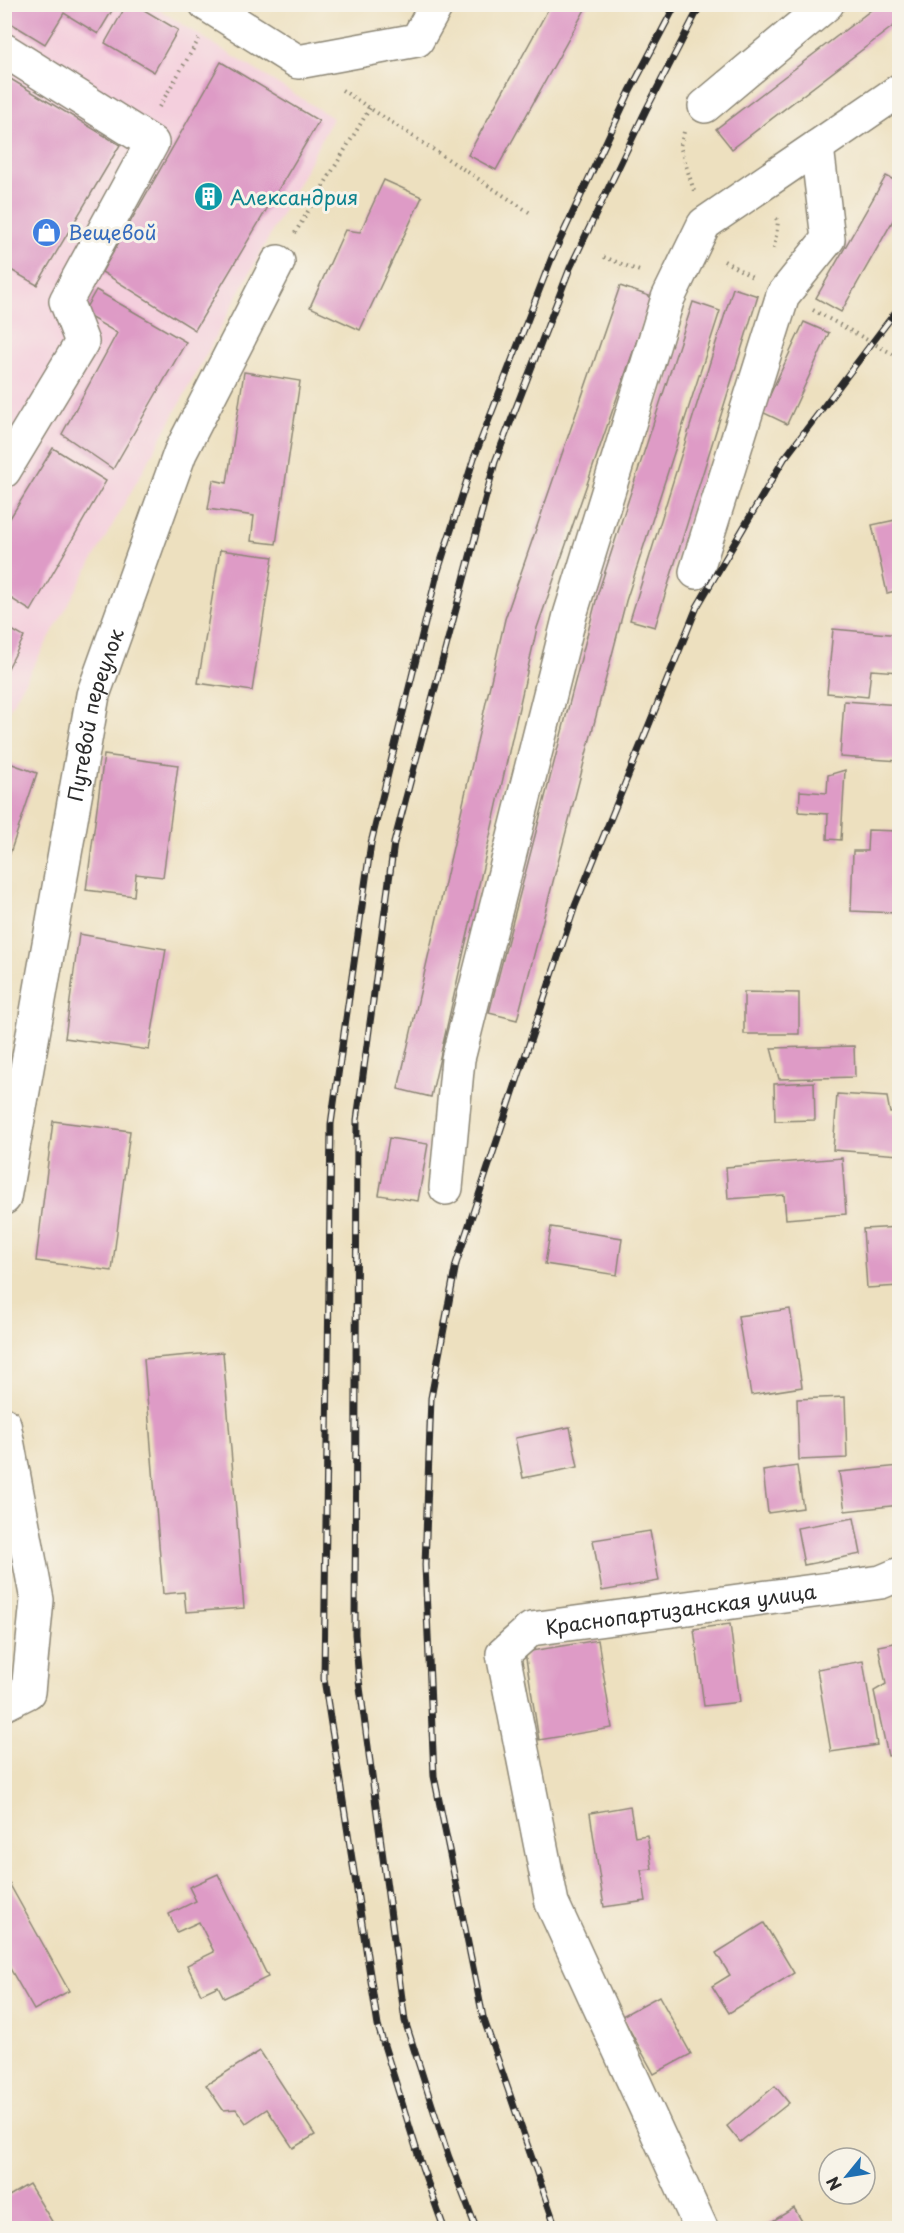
<svg xmlns="http://www.w3.org/2000/svg" width="904" height="2233" font-family="'Playpen Sans',sans-serif">
  <rect width="100%" height="100%" fill="#f7f3e8"/>
  <filter id="ink" filterUnits="userSpaceOnUse"><feTurbulence type="fractalNoise" baseFrequency=".0167" numOctaves="2"/><feDisplacementMap in="SourceGraphic" scale="12" xChannelSelector="R" yChannelSelector="G"/><feConvolveMatrix kernelMatrix="1 2 1 2 8 2 1 2 1" color-interpolation-filters="sRGB"/></filter>
  <filter id="wash" filterUnits="userSpaceOnUse"><feTurbulence type="fractalNoise" baseFrequency=".008" numOctaves="4" result="noise"/><feDisplacementMap in="SourceGraphic" scale="24" xChannelSelector="R" yChannelSelector="G"/><feGaussianBlur stdDeviation="1.35" result="paint"/><feColorMatrix in="noise" values="0 0 0 0 0 0 0 0 0 0 0 0 0 0 0 0 0 1.4 0 .05"/><feComposite in="paint" operator="in"/></filter>
  <g filter="url(#wash)">
    <rect width="100%" height="100%" fill="#ede0bf"/>
    <polygon fill="#f4cfdd" points="5,5 151,5 333,118 164,433 5,717"/>
    <g id="blocks">
      <g fill="#de9bc6">
        <polygon points="4,4 116,4 98,34 64,13 45,44 4,19"/>
        <polygon points="127,4 134,4 178,30 154,72 105,43"/>
        <polygon points="551,4 588,4 496,170 468,155"/>
        <polygon points="879,4 900,4 900,21 732,149 716,129"/>
        <polygon points="221,62 319,121 195,330 102,272"/>
        <polygon points="4,75 120,145 37,285 4,266"/>
        <polygon points="886,176 900,183 900,208 841,312 816,298"/>
        <polygon points="384,180 422,197 360,330 310,307 345,230 360,232"/>
        <polygon points="620,286 652,297 537,628 431,1097 398,1089 505,619"/>
        <polygon points="733,288 758,296 655,627 630,620"/>
        <polygon points="96,290 186,342 113,469 62,434 117,333 83,313"/>
        <polygon points="693,302 720,311 626,601 517,1020 489,1013 598,593"/>
        <polygon points="804,322 829,333 787,424 762,412"/>
        <polygon points="244,372 300,381 276,544 251,541 254,516 208,509 213,480 227,483"/>
        <polygon points="53,448 106,481 31,611 4,594 4,528"/>
        <polygon points="900,519 900,590 887,593 872,525"/>
        <polygon points="220,550 273,557 252,691 198,683"/>
        <polygon points="5,626 24,637 5,674"/>
        <polygon points="833,629 900,635 900,672 871,670 868,697 827,693"/>
        <polygon points="844,701 900,705 900,761 840,757"/>
        <polygon points="104,755 178,765 163,877 136,874 134,896 86,890"/>
        <polygon points="4,761 37,773 5,868 4,868"/>
        <polygon points="845,770 841,840 827,839 828,814 799,812 800,791 827,793 828,775"/>
        <polygon points="868,830 899,831 896,913 851,911 853,851 867,851"/>
        <polygon points="79,934 166,949 149,1050 65,1038"/>
        <polygon points="744,992 799,993 799,1034 744,1034"/>
        <polygon points="854,1046 855,1077 779,1079 771,1048"/>
        <polygon points="814,1082 815,1120 775,1121 774,1084"/>
        <polygon points="837,1094 887,1097 890,1113 900,1112 900,1155 833,1150"/>
        <polygon points="53,1121 130,1131 112,1271 36,1261"/>
        <polygon points="389,1138 428,1144 418,1201 379,1195"/>
        <polygon points="842,1158 846,1214 786,1219 784,1195 728,1199 726,1167"/>
        <polygon points="551,1227 622,1238 617,1275 545,1264"/>
        <polygon points="900,1227 900,1286 867,1288 863,1229"/>
        <polygon points="790,1309 802,1387 751,1395 738,1316"/>
        <polygon points="223,1352 244,1608 186,1612 184,1592 163,1594 144,1359"/>
        <polygon points="845,1397 847,1458 799,1460 797,1399"/>
        <polygon points="570,1427 578,1467 523,1478 515,1438"/>
        <polygon points="797,1466 803,1508 768,1513 763,1471"/>
        <polygon points="900,1466 900,1505 845,1511 839,1472"/>
        <polygon points="854,1518 861,1554 804,1565 797,1528"/>
        <polygon points="650,1531 659,1581 602,1591 593,1540"/>
        <polygon points="730,1624 740,1702 704,1706 694,1629"/>
        <polygon points="598,1640 612,1728 539,1740 525,1652"/>
        <polygon points="900,1642 900,1754 888,1756 874,1691 886,1684 878,1646"/>
        <polygon points="863,1661 877,1745 831,1752 817,1669"/>
        <polygon points="630,1806 635,1837 647,1835 652,1869 641,1870 646,1901 604,1907 590,1813"/>
        <polygon points="218,1874 268,1977 224,1998 218,1986 201,1994 187,1965 214,1952 199,1922 177,1932 169,1914 196,1901 189,1887"/>
        <polygon points="9,1883 69,1991 34,2010 4,1958 4,1885"/>
        <polygon points="764,1923 794,1973 729,2013 712,1986 730,1975 716,1953"/>
        <polygon points="659,1996 691,2054 654,2074 622,2016"/>
        <polygon points="260,2051 315,2135 293,2148 267,2109 246,2123 236,2109 223,2110 206,2085"/>
        <polygon points="775,2086 789,2103 740,2142 727,2126"/>
        <polygon points="29,2184 56,2228 4,2228 4,2199"/>
        <polygon points="794,2208 806,2228 761,2228"/>
      </g>
    </g>
  </g>
  <g filter="url(#ink)">
    <use href="#blocks" fill-opacity="0" stroke="#8c8675" stroke-width="1.5"/>
    <g fill="none" stroke-linecap="round" stroke-linejoin="round">
      <defs>
        <g id="minor">
          <polyline points="206,4 298,62 417,40 437,4"/>
          <polyline points="4,50 152,143 66,301 82,342 4,471"/>
          <polyline points="705,106 827,4"/>
          <polyline points="696,572 783,295 828,239 817,147"/>
          <polyline points="446,1188 458,1059 570,615 668,298 704,224 900,90"/>
          <path id="s1" d="M4 1198 93 695 180 453 278 262"/>
          <polyline points="4,1424 37,1600 28,1692 4,1704"/>
          <path id="s2" d="M701 2228 552 1903 503 1654 531 1629 881 1582 900 1574"/>
        </g>
      </defs>
      <use href="#minor" stroke="#8c8675" stroke-width="36"/>
      <g stroke="#8c8675" stroke-width="4" stroke-dasharray="1.5 4.5" stroke-linecap="butt">
        <polyline points="342,90 532,214"/>
        <polyline points="159,107 199,39"/>
        <polyline points="684,132 680,146 694,191"/>
        <polyline points="295,233 370,108"/>
        <polyline points="774,249 778,222 775,216"/>
        <polyline points="604,257 642,272"/>
        <polyline points="724,261 754,278"/>
        <polyline points="813,310 900,358"/>
      </g>
      <use href="#minor" stroke="#fff" stroke-width="33"/>
      <defs>
        <g id="rail">
          <polyline points="444,2228 422,2167 378,2026 324,1679 331,1124 371,843 437,574 474,458 552,257 630,91 676,4"/>
          <polyline points="476,2228 448,2155 405,2021 359,1680 355,1634 357,1120 394,843 495,462 570,268 646,110 701,4"/>
          <polyline points="556,2228 483,2017 434,1776 425,1565 431,1398 456,1264 575,906 697,607 784,459 900,306"/>
        </g>
      </defs>
      <use href="#rail" stroke="#2b2b2b" stroke-width="7"/>
      <use href="#rail" stroke="#f7f3e8" stroke-width="4.5" stroke-dasharray="14" stroke-linecap="butt"/>
    </g>
  </g>
  <defs>
    <symbol id="building-disc" viewBox="-11 -11 22 22"><circle r="9.5" fill="#0f9aa8" stroke="#f7f3e8"/><path d="M-4-6H4V6H1V3H-1V6H-4ZM-2.5-4.3h1.7v1.8h-1.7ZM.8-4.3h1.7v1.8H.8ZM-2.5-1h1.7V.8h-1.7ZM.8-1h1.7V.8H.8Z" fill="#fff"/></symbol>
    <symbol id="shop-disc" viewBox="-11 -11 22 22"><circle r="9.5" fill="#3f7fe0" stroke="#f7f3e8"/><path d="M-5-2.5h2.3a2.7 3.5 0 0 1 5.4 0H5L5.5 6h-11ZM-1.5-2.5h3a1.5 2.3 0 0 0-3 0Z" fill="#fff"/></symbol>
  </defs>
  <g fill-rule="evenodd">
    <use href="#building-disc" x="192" y="180" width="33" height="33"/>
    <use href="#shop-disc" x="30" y="216" width="33" height="33"/>
  </g>
  <g text-anchor="middle" dominant-baseline="central" stroke-width="6" stroke-linejoin="round" paint-order="stroke">
    <g font-size="20" fill="#0d838f" stroke="#f7f3e8" text-anchor="start">
      <text x="230" y="197">Александрия</text>
    </g>
    <g font-size="20" fill="#366cbe" stroke="#f7f3e8" text-anchor="start">
      <text x="68" y="232">Вещевой</text>
    </g>
    <g font-size="20" fill="#2b2b2b" stroke="#f7f3e8">
      <text stroke="none"><textPath href="#s1" startOffset="492">Путевой переулок</textPath></text>
      <text stroke="none"><textPath href="#s2" startOffset="800">Краснопартизанская улица</textPath></text>
    </g>
  </g>
  <rect width="904" height="2233" fill="none" stroke="#f7f3e8" stroke-width="24"/>
  <g transform="translate(847 2176) rotate(240)"><circle r="28" fill="#f7f3e8" stroke="#a5a39c" stroke-width="1.5"/>
  <path d="M0-4.5L10 22L0 15L-10 22Z" fill="#1f6fb2"/>
  <text y="-9" font-size="16" font-weight="bold" text-anchor="middle" fill="#2b2b2b">N</text>
  </g>
</svg>
